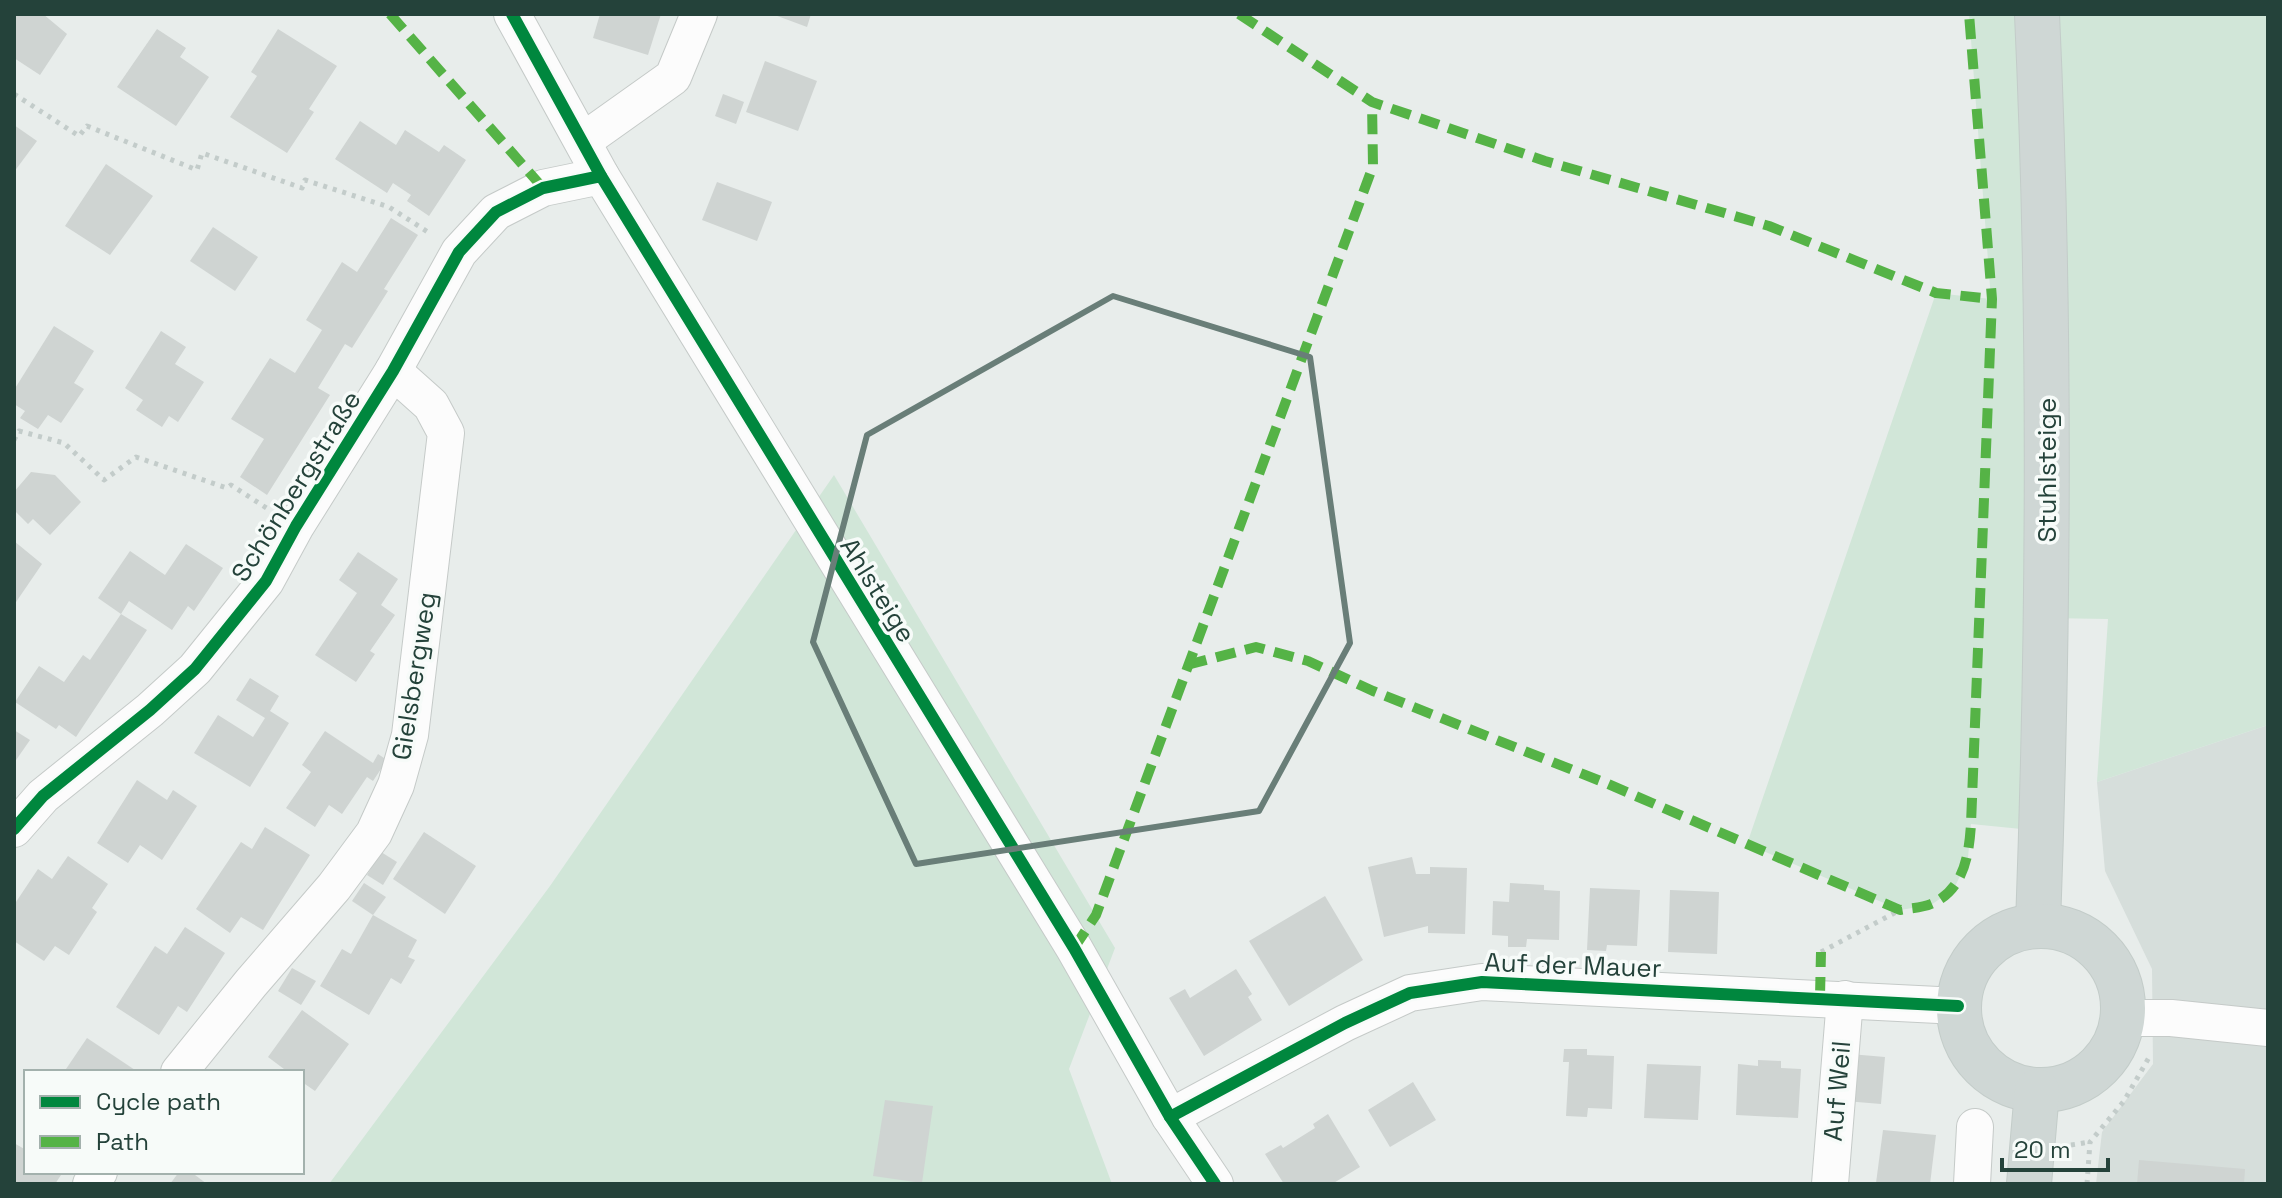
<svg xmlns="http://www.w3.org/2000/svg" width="2282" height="1198" font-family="'Space Grotesk',sans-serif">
  <rect width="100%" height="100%" fill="#e8edeb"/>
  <polygon fill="#d6dedb" points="2268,725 2268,1184 2096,1184 2102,1132 2153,1064 2152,969 2105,871 2097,782"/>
  <g fill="#d1e6d8">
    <polygon points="1969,14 2268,14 2268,725 2097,782 2108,619 2047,618 2041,831 1971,824 1968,858 1954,889 1931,905 1900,910 1747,844 1936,293 1991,299"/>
    <polygon points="834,475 1115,948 1069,1069 1112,1184 329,1184 550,886"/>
  </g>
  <g fill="#cfd4d2">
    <polygon points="14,14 43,14 67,34 40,75 14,58"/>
    <polygon points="600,14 661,14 648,55 593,38"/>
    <polygon points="772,14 811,14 807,27"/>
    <polygon points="157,29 186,48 180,57 209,77 176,126 117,87"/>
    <polygon points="278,29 337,66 309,109 314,112 287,153 230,117 257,76 251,72"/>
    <polygon points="765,61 817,81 798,131 746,112"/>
    <polygon points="723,94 744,102 736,124 715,116"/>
    <polygon points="360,121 396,145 405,130 439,152 444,145 466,160 429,216 407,201 411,195 393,183 387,193 335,159"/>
    <polygon points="14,125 37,141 14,172"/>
    <polygon points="106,164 153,196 110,255 65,226"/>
    <polygon points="717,182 772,202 757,241 702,220"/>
    <polygon points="391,218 418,235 384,289 388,291 352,348 345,344 318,388 330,395 267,495 240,477 264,439 231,419 270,358 295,373 322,330 306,320 342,262 357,272"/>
    <polygon points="213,227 258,257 235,291 190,261"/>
    <polygon points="54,326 94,351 74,383 84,389 61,423 48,415 38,429 20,418 25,411 14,404 14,390"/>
    <polygon points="161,331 186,347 175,364 204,382 178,422 169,416 162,427 136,410 143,400 125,388"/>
    <polygon points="31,472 55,475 81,502 50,535 33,519 28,524 14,510 14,492"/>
    <polygon points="14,541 42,564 14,605"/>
    <polygon points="186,544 223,568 194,611 188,606 172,630 129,601 121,614 98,598 130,551 165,575"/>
    <polygon points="358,552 398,579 381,605 395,615 370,651 375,654 356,682 315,655 357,593 339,580"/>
    <polygon points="121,614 147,630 76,737 59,725 56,729 15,702 39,666 64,682 83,655 90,660"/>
    <polygon points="250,678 279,696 270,711 289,723 250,787 194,753 218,715 253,737 265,718 236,700"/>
    <polygon points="14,730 30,740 14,763"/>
    <polygon points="325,731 373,763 378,754 387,760 373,781 367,777 342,814 329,805 315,827 286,808 311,772 302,765"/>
    <polygon points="137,780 167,800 173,790 197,806 162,860 140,845 128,863 97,843"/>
    <polygon points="265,827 310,855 263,930 241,917 230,933 196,909 241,842 252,849"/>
    <polygon points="424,832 476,866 445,914 393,879"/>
    <polygon points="381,852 397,862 383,885 367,875"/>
    <polygon points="68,856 108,884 92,908 97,912 69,955 55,946 44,961 14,941 14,905 38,869 52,879"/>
    <polygon points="1412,857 1416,874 1430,874 1430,867 1467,868 1465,934 1428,933 1428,926 1384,937 1368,867"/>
    <polygon points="364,883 386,897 373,915 352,901"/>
    <polygon points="1510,883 1544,885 1544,890 1560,891 1559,940 1527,939 1526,947 1508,947 1508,936 1492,935 1493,901 1509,902"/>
    <polygon points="1590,888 1640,890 1637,946 1607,945 1606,951 1587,950"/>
    <polygon points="1670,890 1719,892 1717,954 1668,952"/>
    <polygon points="1325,896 1363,960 1289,1006 1249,941"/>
    <polygon points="373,915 417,940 408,957 415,960 401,984 391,978 369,1015 320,986 342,949 351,954"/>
    <polygon points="185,927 225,953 187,1012 178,1006 159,1035 116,1007 155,946 167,954"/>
    <polygon points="292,968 316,981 301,1005 278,991"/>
    <polygon points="1236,969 1252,994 1248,997 1262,1020 1204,1056 1169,998 1185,989 1190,998"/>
    <polygon points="302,1010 349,1044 315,1091 302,1082 302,1072 288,1072 268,1057"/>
    <polygon points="87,1038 138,1072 64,1072"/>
    <polygon points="1564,1049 1587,1049 1587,1055 1614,1056 1612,1109 1588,1108 1587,1117 1566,1116 1569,1062 1563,1062"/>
    <polygon points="1850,1054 1885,1057 1881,1104 1845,1101"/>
    <polygon points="1758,1060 1781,1061 1781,1068 1801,1069 1798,1118 1736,1115 1738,1064 1758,1066"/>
    <polygon points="1647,1064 1701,1066 1698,1120 1644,1118"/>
    <polygon points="1413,1082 1436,1120 1390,1147 1368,1110"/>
    <polygon points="885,1100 933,1106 922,1183 873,1176"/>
    <polygon points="1328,1114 1360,1167 1332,1184 1284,1184 1265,1154 1281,1145 1283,1148 1315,1128 1313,1124"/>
    <polygon points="1883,1130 1936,1135 1930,1184 1876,1183"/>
    <polygon points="14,1143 26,1150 26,1172 63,1172 55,1184 14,1184"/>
    <polygon points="2139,1160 2245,1169 2244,1184 2137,1184"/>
    <polygon points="179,1172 191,1172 207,1184 170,1184"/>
  </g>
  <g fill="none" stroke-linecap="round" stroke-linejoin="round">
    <defs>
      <g id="minor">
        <polyline points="512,14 601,176 1074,948 1170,1117 1215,1184"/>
        <polyline points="583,141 673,77 699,14"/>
        <polyline points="14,829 43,796 150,710 195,669 266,581 296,526 393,371 459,252 496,212 543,188 601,176"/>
        <polyline points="2124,1018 2171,1018 2268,1028"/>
        <polyline points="179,1072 251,983 334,887 374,833 396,785 410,735 446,433 431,405 393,371"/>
        <polyline points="1170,1117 1345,1023 1410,993 1482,982 1958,1006"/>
        <polyline points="91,1184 99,1172"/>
        <polyline points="1830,1184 1845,999"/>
        <polyline points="1972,1184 1975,1127"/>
      </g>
      <g id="major">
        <path d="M2037 14C2051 318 2049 622 2038 925"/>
        <circle cx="2041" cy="1008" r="82"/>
        <polyline points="2029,1184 2037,1091"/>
      </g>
    </defs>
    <use href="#minor" stroke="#c5cac8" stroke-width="38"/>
    <use href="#major" stroke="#c3ccc9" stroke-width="46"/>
    <g stroke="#c3ccca" stroke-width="5" stroke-dasharray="4 6" stroke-linecap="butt">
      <polyline points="14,94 79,136 87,126 197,170 202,153 302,188 305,180 389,207 431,234"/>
      <polyline points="14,440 19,431 64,443 104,480 136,457 227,488 231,485 268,509"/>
      <polyline points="1821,952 1900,910"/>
      <polyline points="2071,1145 2090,1142"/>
      <polyline points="2087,1184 2090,1142 2124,1101 2151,1054"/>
    </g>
    <use href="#minor" stroke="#fcfcfc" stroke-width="36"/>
    <use href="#major" stroke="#cfd7d5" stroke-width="44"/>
    <g stroke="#55b346" stroke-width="10" stroke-dasharray="20 10" stroke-linecap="butt">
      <polyline points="390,14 543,188"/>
      <polyline points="1239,14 1372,102 1545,161 1769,226 1936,293 1992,299"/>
      <path d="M1187 665 1256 647 1308 661 1373 691 1608 784 1900 910C1910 908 1922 908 1931 904 1964 890 1969 855 1971 824L1992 299 1969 14"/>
      <polyline points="1074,948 1096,915 1373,166 1372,102"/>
      <polyline points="1820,997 1821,952"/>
    </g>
    <defs>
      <g id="cycleway">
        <polyline points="512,14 601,176 1074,948 1170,1117 1215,1184"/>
        <polyline points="14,829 43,796 150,710 195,669 266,581 296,526 393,371 459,252 496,212 543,188 601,176"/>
        <polyline points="1170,1117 1345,1023 1410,993 1482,982 1958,1006"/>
      </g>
    </defs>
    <use href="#cycleway" stroke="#f7fbf9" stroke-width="17"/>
    <use href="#cycleway" stroke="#00873e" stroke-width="12"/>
  </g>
  <path fill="none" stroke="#697e78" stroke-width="6" stroke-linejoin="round" d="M1113 296 1310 357 1350 643 1259 811 916 864 813 642 867 435Z"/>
  <g text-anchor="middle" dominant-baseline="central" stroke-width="7" stroke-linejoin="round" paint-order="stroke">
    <g font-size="26" fill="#24423a" stroke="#f7fbf9">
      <text transform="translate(2047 470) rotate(-90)">Stuhlsteige</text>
      <text transform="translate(296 486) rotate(-58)">Schönbergstraße</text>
      <text transform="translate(878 590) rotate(58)">Ahlsteige</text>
      <text transform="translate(414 676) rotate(-81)">Gielsbergweg</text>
      <text transform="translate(1573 965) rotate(2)">Auf der Mauer</text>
      <text transform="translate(1837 1091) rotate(-85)">Auf Weil</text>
    </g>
  </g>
  <rect width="2282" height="1198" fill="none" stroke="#24423a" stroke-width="32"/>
  <rect x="24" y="1070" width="280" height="104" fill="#f7fbf9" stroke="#a3b1ad" stroke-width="2"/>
  <rect x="40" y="1096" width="40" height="12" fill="#00873e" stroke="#a3b1ad" stroke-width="2"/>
  <text x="96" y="1110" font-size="24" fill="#24423a">Cycle path</text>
  <rect x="40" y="1136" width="40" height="12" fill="#55b346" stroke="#a3b1ad" stroke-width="2"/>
  <text x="96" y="1150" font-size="24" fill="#24423a">Path</text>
  <path d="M2002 1158v12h106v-12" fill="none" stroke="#24423a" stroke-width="4"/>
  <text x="2014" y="1158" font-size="24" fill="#24423a" stroke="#f7fbf9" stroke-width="6" paint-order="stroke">20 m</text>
</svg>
